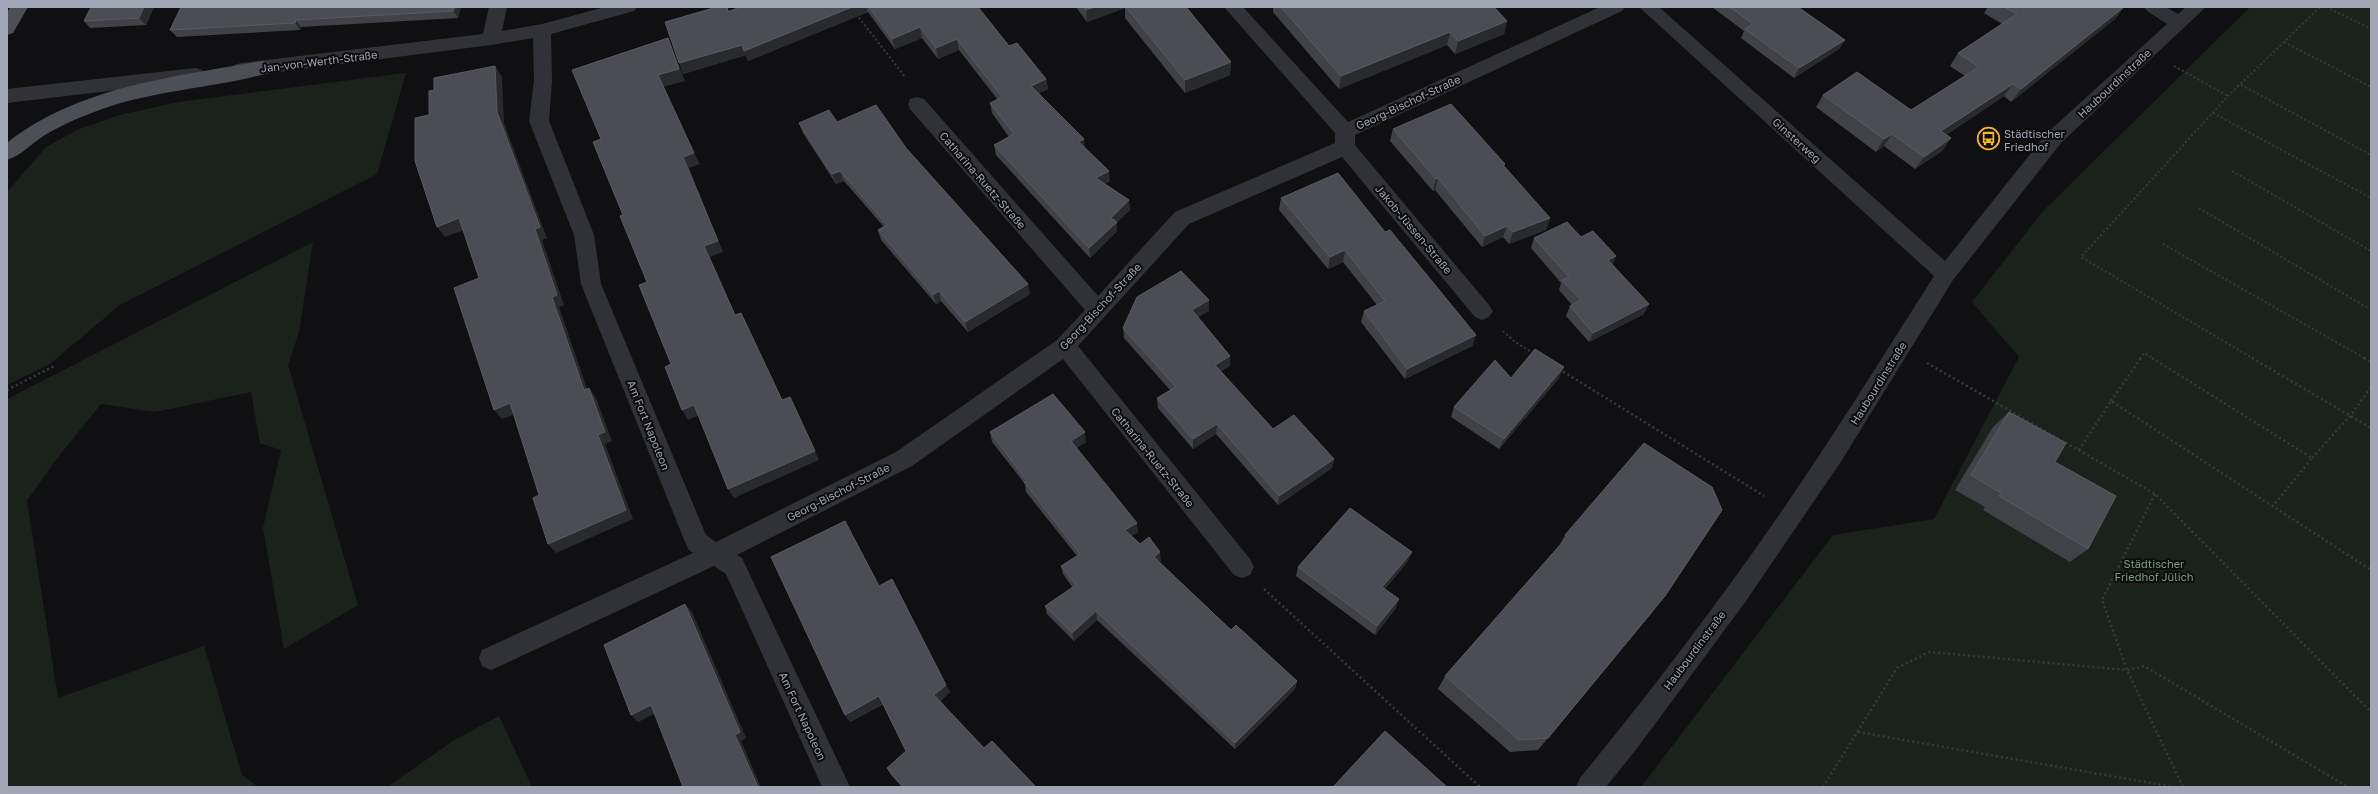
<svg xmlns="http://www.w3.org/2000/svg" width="2378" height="794" font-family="'Golos Text',sans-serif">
  <rect width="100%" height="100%" fill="#101012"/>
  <g fill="#1b221c">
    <polygon points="2250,7 2371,7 2371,787 1641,787 1833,535 1934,519 2019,357 1972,302 2043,211"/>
    <polygon points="406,73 377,174 120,305 50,364 7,385 7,192 46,147 79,129 120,115 178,102"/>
    <polygon points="313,242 299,332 288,365 358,605 284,649 263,528 281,450 260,443 251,392 155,412 101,404 55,461 27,501 58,698 204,646 242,775 258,787 7,787 7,399"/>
    <polygon points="499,716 532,787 387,787 456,739"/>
  </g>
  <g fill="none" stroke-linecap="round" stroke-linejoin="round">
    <g stroke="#37393e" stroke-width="2" stroke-dasharray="2 2.5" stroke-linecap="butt">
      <polyline points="2326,7 2371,29"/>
      <polyline points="856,14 906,78"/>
      <polyline points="2284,42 2371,87"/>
      <polyline points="2174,66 2228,96"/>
      <polyline points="2241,85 2371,155"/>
      <polyline points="2213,113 2371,198"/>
      <polyline points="2232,171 2371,251"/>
      <polyline points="2199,208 2371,310"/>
      <polyline points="2163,244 2366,359"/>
      <polyline points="1503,331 1515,342 1535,354"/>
      <polyline points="2140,359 2144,353 2154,359"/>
      <polyline points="2254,359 2081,257 2228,96 2320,7"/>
    </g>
    <g stroke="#37393e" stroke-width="2.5" stroke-dasharray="2 3" stroke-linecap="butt">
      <polyline points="2152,358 2312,458 2273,506"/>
      <polyline points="2252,358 2371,428"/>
      <polyline points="2364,358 2371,362"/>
      <polyline points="1927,363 2155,494 2371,712"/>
      <polyline points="1559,369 1764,496"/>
      <polyline points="7,390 56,365"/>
      <polyline points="2111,401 2141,358"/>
      <polyline points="2079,450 2111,401 2371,570"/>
      <polyline points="2312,458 2351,415 2371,387"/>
      <polyline points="2155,494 2102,600 2127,670 2183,787"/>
      <polyline points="1264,589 1480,787"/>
      <polyline points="1858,732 2174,787"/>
      <polyline points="1823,787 1897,668 1929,652 2127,670 2144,666 2348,787"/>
    </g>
    <g fill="#313237" fill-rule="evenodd">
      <polygon points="489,7 507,7 502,31 542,24 605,7 637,7 634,11 551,34 552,81 549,121 594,235 601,284 706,535 716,542 896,452 1057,340 1085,310 910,109 908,104 910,99 917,97 924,99 1098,296 1175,212 1335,143 1335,133 1224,7 1243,7 1348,122 1600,7 1625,7 1622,11 1355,135 1355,145 1489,305 1493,311 1489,317 1482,320 1475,317 1342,157 1189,224 1078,346 1250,559 1254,567 1250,575 1242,578 1234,575 1063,359 912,466 737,555 742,558 850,787 822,787 726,574 714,566 500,666 491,670 482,666 479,658 482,650 693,553 689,550 685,542 581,284 574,235 529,121 534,81 533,38 491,45 241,77 234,75 232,70 234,65 241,63 483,34"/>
      <path d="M1639 7H1659L1945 261 2047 133 2167 24 2147 11 2144 7H2166L2178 14 2186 7H2206L2061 143 1953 280 1842 460 1746 601 1638 747 1606 787H1576L1580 778C1667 672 1751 560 1826 445 1863 389 1898 332 1934 276Z"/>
      <polygon points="195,68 202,70 204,75 202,80 7,103 7,89"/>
    </g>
    <g fill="#4d4f56" fill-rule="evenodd">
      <polygon points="10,7 28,7 13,33 7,35 7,13"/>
      <path d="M262 61 269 63 271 68 269 73C215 88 158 90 105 108 85 115 63 124 45 135 32 143 21 156 7 160V143C79 86 175 77 262 61Z"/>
    </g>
  </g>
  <g fill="#414248">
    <polygon points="154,7 146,25 90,28 84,21"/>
    <polygon points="461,7 458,18 301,27 300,30 177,37 170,30"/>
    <polygon points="727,7 729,11 740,7 978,7 1009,46 1046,79 1048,89 1039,93 1085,148 1110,181 1104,184 1129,200 1130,210 1117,222 1117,231 1090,258 996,155 994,145 1009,137 992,113 990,103 998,100 959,50 938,59 922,38 895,49 868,12 748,61 746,55 683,74"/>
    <polygon points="1076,7 1186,7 1231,62 1230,75 1185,93 1125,18 1125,8 1087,22"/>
    <polygon points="1273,7 1494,7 1507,21 1504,34 1455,54 1447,45 1339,89 1273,12"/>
    <polygon points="1712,7 1798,7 1845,40 1839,49 1794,78 1741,38 1744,31"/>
    <polygon points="1988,7 2124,7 2115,19 2011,102 2004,96 1946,135 1951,138 1942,151 1915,169 1884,146 1876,152 1816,107 1823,95 1911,110 1965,76 1950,66 1958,53 2002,24 1984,13"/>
    <polygon points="837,122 906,148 1030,294 968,332 941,301 936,304 881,240 878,230 884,227 844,181 836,184 803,133 799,123"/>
    <polygon points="1393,129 1505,164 1504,166 1550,218 1546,230 1509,244 1503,237 1482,247 1435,190 1433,191 1390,141"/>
    <polygon points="1281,198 1385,232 1476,335 1472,346 1405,379 1361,322 1364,311 1377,305 1343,262 1328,269 1279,210"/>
    <polygon points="1581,237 1616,256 1612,265 1644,314 1589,342 1566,316 1570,306 1572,305 1559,290 1561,283 1531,248 1534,238"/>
    <polygon points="1209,300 1209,311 1198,317 1230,356 1230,366 1221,371 1273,429 1334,459 1332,468 1278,505 1216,434 1193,449 1158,408 1157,398 1170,390 1124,338 1123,328"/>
    <polygon points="1511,378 1559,378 1499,449 1451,417 1454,407"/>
    <polygon points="2009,412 2055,462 2088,549 2070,562 1983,510 1985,507 1955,490 1993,427"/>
    <polygon points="990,432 1086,442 1076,448 1138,532 1131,536 1140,544 1161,561 1159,562 1231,630 1297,681 1295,689 1235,749 1097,620 1074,641 1047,614 1045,606 1073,588 1063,574 1061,566 1077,556 1026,492 1025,484 992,442"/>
    <polygon points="1565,535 1653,611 1538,750 1510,752 1438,689 1445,676 1559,546"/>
    <polygon points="1408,561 1385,589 1396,608 1375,635 1296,576 1298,567"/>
    <polygon points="879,586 950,692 940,701 984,748 1036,787 902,787 891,775 887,768 906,751 883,704 850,722"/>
  </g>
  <g fill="#292a2e">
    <polygon points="144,7 154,7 146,25 139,18"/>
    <polygon points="455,7 461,7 458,18 453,11"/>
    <polygon points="852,7 866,7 868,12 748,61 744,51"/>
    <polygon points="1095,7 1125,7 1125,8 1087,22 1086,10"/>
    <polygon points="2124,7 2115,19 2011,102 2021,89"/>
    <polygon points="296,20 301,27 300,30 295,23"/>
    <polygon points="1507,21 1504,34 1455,54 1458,41"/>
    <polygon points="920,27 922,38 895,49 892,39"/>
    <polygon points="1450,32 1447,45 1339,89 1341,76"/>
    <polygon points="668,38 673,50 685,81 663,87 658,75"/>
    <polygon points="957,39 959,50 938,59 936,48"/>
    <polygon points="1845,40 1839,49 1794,78 1799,68"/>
    <polygon points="742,45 746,55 683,74 679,63"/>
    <polygon points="1231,62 1230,75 1185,93 1185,80"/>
    <polygon points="495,66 502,77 504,123 547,238 542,240 564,305 559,307 591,400 584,390 552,297 535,229 497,112"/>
    <polygon points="1046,79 1048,89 1033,96 1031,86"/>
    <polygon points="2013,84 2004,96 1932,144 1941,131"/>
    <polygon points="1892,134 1884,146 1876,152 1884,139"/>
    <polygon points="1951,138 1942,151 1915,169 1924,157"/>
    <polygon points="1084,139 1085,150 1079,142"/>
    <polygon points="694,153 700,164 689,168 723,252 710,257 740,326 735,315 704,246 683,157"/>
    <polygon points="840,171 844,181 836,184 832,174"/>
    <polygon points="1109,171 1110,181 1097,188 1096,178"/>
    <polygon points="1438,178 1435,190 1433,191 1436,179"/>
    <polygon points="1129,200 1130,210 1117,222 1117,231 1090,258 1089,248 1111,218"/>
    <polygon points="459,218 467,229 445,237 437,227"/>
    <polygon points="1550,218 1546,230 1509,244 1513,232"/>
    <polygon points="1507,226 1503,237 1482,247 1485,236"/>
    <polygon points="1345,250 1343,262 1328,269 1330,257"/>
    <polygon points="1616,256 1612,266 1608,260"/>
    <polygon points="1028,284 1030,294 968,332 965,322"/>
    <polygon points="939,291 941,301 936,304 933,295"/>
    <polygon points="1209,300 1209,311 1192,321 1192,310"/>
    <polygon points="1649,304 1644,314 1589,342 1593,333"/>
    <polygon points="1476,335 1472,346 1405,379 1407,369"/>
    <polygon points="1230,356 1230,366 1215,375 1215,365"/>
    <polygon points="1564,367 1559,378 1499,449 1504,439"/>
    <polygon points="589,388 596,398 612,441 605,444 633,519 556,553 548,544 598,435"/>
    <polygon points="790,397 819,460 734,498 728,489"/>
    <polygon points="510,403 518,413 502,419 494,410"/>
    <polygon points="694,405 700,415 688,420 682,410"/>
    <polygon points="1217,424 1216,434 1193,449 1193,439"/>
    <polygon points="1085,432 1086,442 1072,451 1071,441"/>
    <polygon points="1334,459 1332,468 1278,505 1279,496"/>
    <polygon points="1137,523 1138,532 1126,539 1125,530"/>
    <polygon points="1160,552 1161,561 1155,566 1154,557"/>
    <polygon points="1412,552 1408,561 1380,595 1382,587"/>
    <polygon points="1665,596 1653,611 1538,750 1548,738"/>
    <polygon points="1399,599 1396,608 1375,635 1377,626"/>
    <polygon points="685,604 692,612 746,738 741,741 761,787 758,787 735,735"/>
    <polygon points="1096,611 1097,620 1074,641 1072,633"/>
    <polygon points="1297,681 1295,689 1235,749 1235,743"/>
    <polygon points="946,685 950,692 938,702 934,695"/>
    <polygon points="879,696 884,704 850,722 845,715"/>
    <polygon points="651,705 658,712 638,722 631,715"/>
  </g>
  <g fill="#4c4d54" stroke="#595b63">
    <polygon points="91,7 144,7 139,18 84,21"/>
    <polygon points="181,7 455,7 453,11 296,20 295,23 170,30"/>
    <polygon points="717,7 727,7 728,12 740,7 852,7 744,51 742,45 679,63 665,22"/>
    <polygon points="869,7 978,7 1009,46 1017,43 1046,79 1031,86 1084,139 1079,142 1109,171 1096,178 1129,200 1111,218 1117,222 1089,248 994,145 1014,134 990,103 1002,97 957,39 936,48 920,27 892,39"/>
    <polygon points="1083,7 1095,7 1086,10"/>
    <polygon points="1126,7 1186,7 1231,62 1185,80"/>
    <polygon points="1281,7 1494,7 1507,21 1458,41 1450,32 1341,76"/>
    <polygon points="1730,7 1798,7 1845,40 1799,68 1745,29 1753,24"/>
    <polygon points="2005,7 2124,7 2021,89 2013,84 1941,131 1951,138 1924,157 1892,134 1884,139 1823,95 1857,72 1911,110 1979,67 1958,53 2017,14"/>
    <polygon points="668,38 679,69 658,75 694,153 683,157 718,241 704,246 735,315 741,313 782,400 790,397 815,451 728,489 694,405 682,410 665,367 671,364 639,285 647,282 620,216 623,215 593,142 601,139 572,70"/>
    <polygon points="495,66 497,112 540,227 535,229 557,295 552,297 584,390 589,388 605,432 598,435 626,510 548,544 533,498 539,495 510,403 494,410 454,288 479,278 459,218 437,227 415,161 415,118 429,115 429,91 434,90 434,78"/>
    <polygon points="1451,104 1505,164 1503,165 1550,218 1513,232 1507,226 1485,236 1438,178 1436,179 1393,129"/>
    <polygon points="876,105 906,148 1028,284 965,322 939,291 933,295 878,230 887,225 840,171 832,174 799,123 829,110 837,122"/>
    <polygon points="1338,173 1385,232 1390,230 1476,335 1407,369 1364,311 1385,301 1345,250 1330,257 1281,198"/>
    <polygon points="1567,222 1581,237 1593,231 1616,256 1608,260 1649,304 1593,333 1570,306 1581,300 1562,280 1569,277 1534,238"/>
    <polygon points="1181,271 1209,300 1192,310 1230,356 1215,365 1273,429 1294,415 1334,459 1279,496 1217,424 1193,439 1157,398 1176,387 1123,328 1137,297"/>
    <polygon points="1535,349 1564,367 1504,439 1454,407 1495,360 1511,378"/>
    <polygon points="1053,394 1085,432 1071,441 1137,523 1125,530 1140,544 1149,537 1160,552 1154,557 1231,630 1236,625 1297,681 1235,743 1096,611 1072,633 1045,606 1076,585 1061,566 1080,554 1024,482 1027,481 990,432"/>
    <polygon points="2009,412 2066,443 2055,462 2116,496 2088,549 1999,496 2001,493 1971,475"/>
    <polygon points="1644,443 1712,487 1722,510 1665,596 1548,738 1519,740 1445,676 1567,537 1565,535"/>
    <polygon points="1350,508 1412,552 1382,587 1399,599 1377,626 1298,567"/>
    <polygon points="845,521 879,586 892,579 946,685 934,695 984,748 992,741 1036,787 903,787 887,768 906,751 879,696 845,715 771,557"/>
    <polygon points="685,604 740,732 735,735 758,787 683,787 651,705 631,715 604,645"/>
    <polygon points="1385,731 1447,787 1333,787"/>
  </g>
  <defs>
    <symbol id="bus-ring" viewBox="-11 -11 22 22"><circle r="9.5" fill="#0c0b0d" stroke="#fcb91f" stroke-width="1.5"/><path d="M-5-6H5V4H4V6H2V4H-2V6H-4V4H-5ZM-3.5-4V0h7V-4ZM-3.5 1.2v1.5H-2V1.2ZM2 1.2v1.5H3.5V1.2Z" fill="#fcb91f"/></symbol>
  </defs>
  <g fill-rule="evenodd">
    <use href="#bus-ring" x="1976" y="126" width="25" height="25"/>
  </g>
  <g text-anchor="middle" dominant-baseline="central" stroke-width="4" stroke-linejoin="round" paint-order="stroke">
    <g font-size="11" fill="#a1a6b4" stroke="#0c0b0d">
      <text transform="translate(319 61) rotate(-7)">Jan-von-Werth-Straße</text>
      <text transform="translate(2114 83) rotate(-43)">Haubourdinstraße</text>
      <text transform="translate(1408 102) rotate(-25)">Georg-Bischof-Straße</text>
      <text transform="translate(1797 140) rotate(42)">Ginsterweg</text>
      <text transform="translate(983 180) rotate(49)">Catharina-Ruetz-Straße</text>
      <text transform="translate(1414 229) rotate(50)">Jakob-Jüssen-Straße</text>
      <text transform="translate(1100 306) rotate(-47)">Georg-Bischof-Straße</text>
      <text transform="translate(1878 383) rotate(-58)">Haubourdinstraße</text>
      <text transform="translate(649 425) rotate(68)">Am Fort Napoleon</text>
      <text transform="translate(1153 457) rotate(51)">Catharina-Ruetz-Straße</text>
      <text transform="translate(838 492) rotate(-27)">Georg-Bischof-Straße</text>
      <text transform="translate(1694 650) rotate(-53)">Haubourdinstraße</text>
      <text transform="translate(803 716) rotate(65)">Am Fort Napoleon</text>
    </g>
    <g font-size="11" fill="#a1a6b4" stroke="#0c0b0d" text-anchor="start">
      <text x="2004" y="133">Städtischer<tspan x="2004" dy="13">Friedhof</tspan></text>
    </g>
    <g font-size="11" fill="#76a07a" stroke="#0c0b0d">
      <text x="2154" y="563">Städtischer<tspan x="2154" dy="13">Friedhof Jülich</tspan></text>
    </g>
  </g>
  <rect width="2378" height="794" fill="none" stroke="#a1a6b4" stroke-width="16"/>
</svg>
